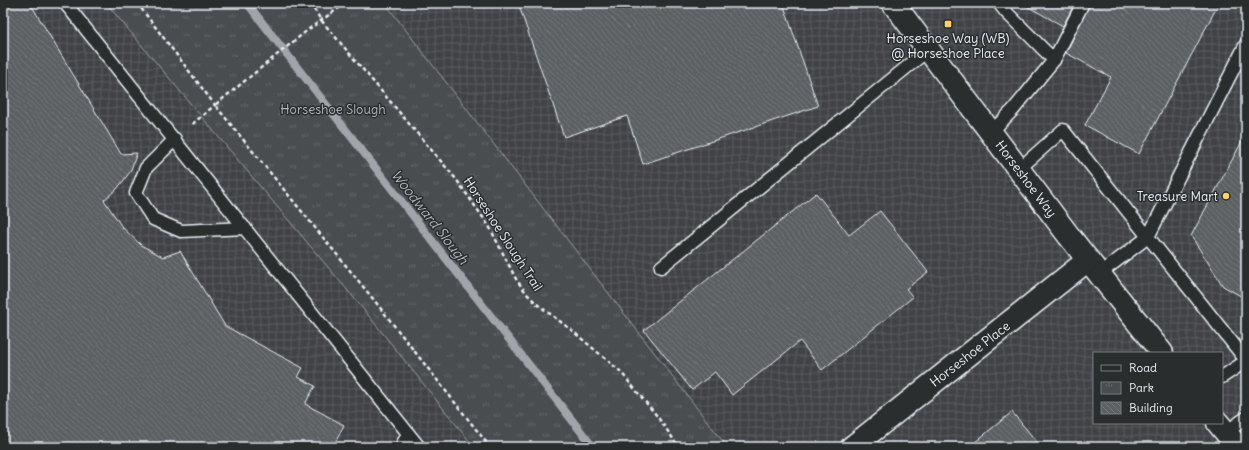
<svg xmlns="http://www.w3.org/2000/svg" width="1249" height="450" font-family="Delius,sans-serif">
  <defs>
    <pattern id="industrial-grid" width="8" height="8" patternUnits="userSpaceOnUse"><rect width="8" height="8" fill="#3f4244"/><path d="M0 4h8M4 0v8" fill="none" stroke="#5b5e60"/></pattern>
    <pattern id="park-tufts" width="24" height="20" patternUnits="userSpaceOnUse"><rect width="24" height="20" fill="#494d4f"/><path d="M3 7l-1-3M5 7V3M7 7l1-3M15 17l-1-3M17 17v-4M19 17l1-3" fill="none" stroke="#636769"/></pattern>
    <pattern id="building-back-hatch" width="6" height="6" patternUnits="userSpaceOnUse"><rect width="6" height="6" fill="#5c6063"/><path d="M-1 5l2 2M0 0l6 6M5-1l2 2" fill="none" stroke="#73777a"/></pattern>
  </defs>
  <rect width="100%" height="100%" fill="#323536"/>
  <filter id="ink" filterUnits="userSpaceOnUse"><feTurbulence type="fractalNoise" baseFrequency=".025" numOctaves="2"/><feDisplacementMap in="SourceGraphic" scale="8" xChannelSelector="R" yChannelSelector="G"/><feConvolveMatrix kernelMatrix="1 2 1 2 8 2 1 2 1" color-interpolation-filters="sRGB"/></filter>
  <g filter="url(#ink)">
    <g fill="url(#industrial-grid)" fill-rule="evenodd">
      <polygon points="3,3 106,3 364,310 474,447 3,447"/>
      <path d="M385 3H1246V447H727ZM1094 353H1222V423H1094Z"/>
    </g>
    <polygon fill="url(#park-tufts)" stroke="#989fa4" points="106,3 385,3 727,447 474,447 364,310"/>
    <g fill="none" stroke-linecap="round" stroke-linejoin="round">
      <polyline stroke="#9fa5aa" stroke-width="8" points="247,3 593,447"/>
    </g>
    <g fill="url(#building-back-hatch)" stroke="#e8f1f8">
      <polygon points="3,3 30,3 121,154 137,153 130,172 117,189 104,200 122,227 141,245 163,257 180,251 225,326 303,368 298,377 315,386 305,404 344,425 333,447 3,447"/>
      <polygon points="518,3 783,3 818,106 643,164 627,116 564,137"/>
      <polygon points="1021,3 1075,3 1063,26"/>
      <polygon points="1090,3 1219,3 1139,154 1085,125 1111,77 1066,53"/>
      <polygon points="1246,134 1246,299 1223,286 1191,236"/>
      <polygon points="816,193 849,235 880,211 928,272 906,289 913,297 822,370 800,341 732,395 715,372 692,390 644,330"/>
      <polygon points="1012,412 1041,447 969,447"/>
    </g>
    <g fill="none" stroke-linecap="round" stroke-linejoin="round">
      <defs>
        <g id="lane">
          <polyline points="65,3 419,447"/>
          <polyline points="999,3 1006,12 1054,60"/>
          <polyline points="991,132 1013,110 1054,60 1083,3"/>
          <polyline points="175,139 146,168 136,193 153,219 181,231 245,228"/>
          <polyline points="1019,169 1063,130 1246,360"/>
          <polyline points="661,267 928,50"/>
          <polyline points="1099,274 1148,237 1246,44"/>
          <polyline points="1222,377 1246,361"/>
          <polyline points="1226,432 1246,418"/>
          <polyline points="401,447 408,434"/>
        </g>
        <g id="street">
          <polyline points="893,3 1069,236 1162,353"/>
          <polyline points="1218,423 1238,447"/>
          <polyline points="852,447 1088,260"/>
        </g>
      </defs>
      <use href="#lane" stroke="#e8f1f8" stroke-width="15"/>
      <use href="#street" stroke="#e8f1f8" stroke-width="25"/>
      <g stroke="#e8f1f8" stroke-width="2.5" stroke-dasharray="4 3" stroke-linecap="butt">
        <polyline points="137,3 215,105 190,126"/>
        <polyline points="310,3 321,20 456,179 489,226 516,279 527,294 537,304 570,329 620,371 657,416 679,447"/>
        <polyline points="346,3 309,29 215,105 374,300 490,447"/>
      </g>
      <use href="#lane" stroke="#2a2d2e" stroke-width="12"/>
      <use href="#street" stroke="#2a2d2e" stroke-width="22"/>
    </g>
  </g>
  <g fill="#ffd166" stroke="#2a2d2e" stroke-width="1.5">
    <rect x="944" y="20" width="8" height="8" rx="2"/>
    <circle cx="1226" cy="196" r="4"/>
  </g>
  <g text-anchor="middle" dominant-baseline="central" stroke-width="3" stroke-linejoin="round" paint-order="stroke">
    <g font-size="13" fill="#e8f1f8" stroke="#2a2d2e">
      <text x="948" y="38">Horseshoe Way (WB)<tspan x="948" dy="15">@ Horseshoe Place</tspan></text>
      <text x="1218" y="196" text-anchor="end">Treasure Mart</text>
    </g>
    <g font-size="13" fill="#b0b8bd" stroke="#2a2d2e">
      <text x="333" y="109">Horseshoe Slough</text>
    </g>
    <g font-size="13" fill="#e8f1f8" stroke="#2a2d2e">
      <text transform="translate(1026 179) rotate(53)">Horseshoe Way</text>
      <text transform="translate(503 234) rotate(57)">Horseshoe Slough Trail</text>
      <text transform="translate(970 354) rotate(-38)">Horseshoe Place</text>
    </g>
    <g font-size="14" font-style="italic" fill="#b1b8be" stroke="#2a2d2e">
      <text transform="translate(430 217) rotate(52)">Woodward Slough</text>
    </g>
  </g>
  <rect width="1249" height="450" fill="none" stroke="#2a2d2e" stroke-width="16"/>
  <rect x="8" y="8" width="1233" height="434" fill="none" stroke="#e8f1f8" stroke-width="1.5" filter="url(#ink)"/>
  <rect x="1093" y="352" width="130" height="72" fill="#2a2d2e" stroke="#767b7f"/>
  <rect x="1101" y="365" width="20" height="6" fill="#2a2d2e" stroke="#767b7f"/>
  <text x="1129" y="372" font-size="12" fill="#e8f1f8">Road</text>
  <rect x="1101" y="382" width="20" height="12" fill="url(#park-tufts)" stroke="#767b7f"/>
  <text x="1129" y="392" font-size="12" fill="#e8f1f8">Park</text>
  <rect x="1101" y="402" width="20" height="12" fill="url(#building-back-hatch)" stroke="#767b7f"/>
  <text x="1129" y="412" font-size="12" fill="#e8f1f8">Building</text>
</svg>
